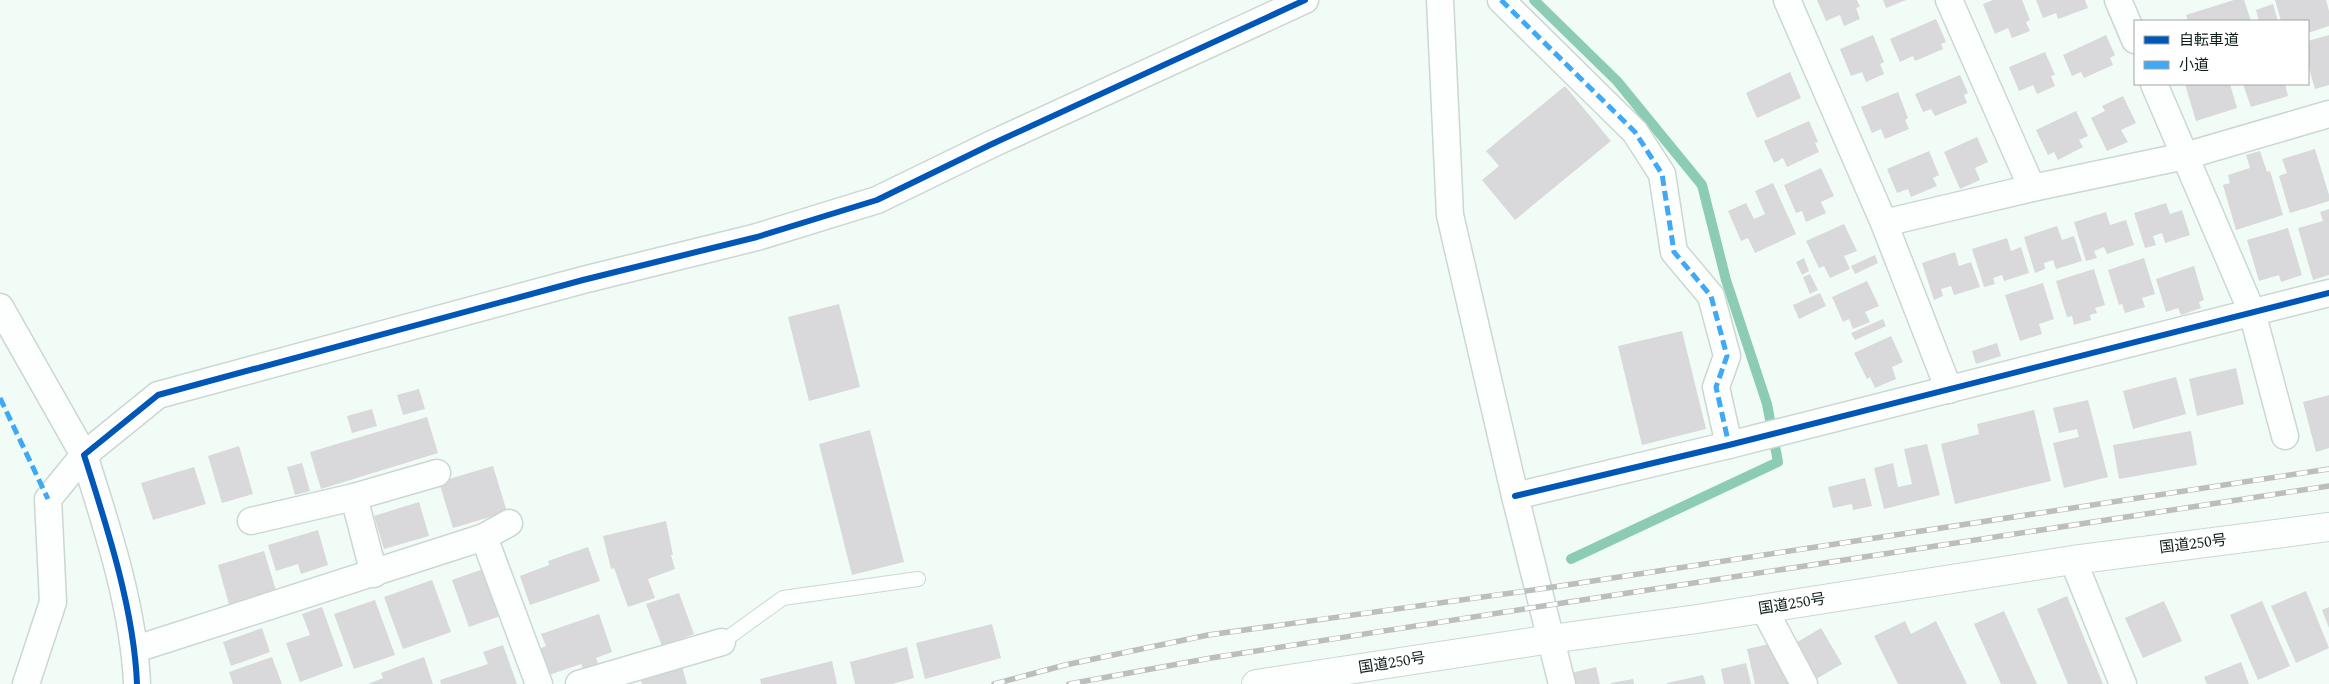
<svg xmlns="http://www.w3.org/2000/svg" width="2329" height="684" font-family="Spectral,'Noto Sans JP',serif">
  <rect width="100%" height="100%" fill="#f2fcf7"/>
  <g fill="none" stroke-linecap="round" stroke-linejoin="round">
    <polyline stroke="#8cccb4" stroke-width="10" points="1534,0 1617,81 1702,185 1726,280 1767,404 1778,462 1571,559"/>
  </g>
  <g fill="#d9d8da">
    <polygon points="1817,0 1857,0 1860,7 1856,8 1860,19 1844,26 1840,15 1826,21"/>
    <polygon points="1883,0 1906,0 1886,8"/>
    <polygon points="1993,0 2022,0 2030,20 2026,22 2030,31 2012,38 2008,28 1995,34 1983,4"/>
    <polygon points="2036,0 2085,0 2088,8 2058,19 2056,13 2043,18"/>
    <polygon points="2234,0 2244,0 2251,21 2188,21 2186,15"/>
    <polygon points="2275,0 2326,0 2329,11 2329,26 2308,33 2308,21 2281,21"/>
    <polygon points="2273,4 2278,21 2259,21 2256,10"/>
    <polygon points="1936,19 1946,42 1941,44 1943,49 1915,61 1913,56 1900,62 1890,39"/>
    <polygon points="1873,35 1884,62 1880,64 1884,74 1866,82 1862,72 1851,76 1840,49"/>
    <polygon points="2106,35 2115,55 2110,58 2113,65 2084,78 2081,72 2072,76 2063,55"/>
    <polygon points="2329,35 2329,85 2315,89 2308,65 2308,41"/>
    <polygon points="2045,52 2055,75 2051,76 2055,86 2037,94 2033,85 2019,91 2009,67"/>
    <polygon points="1790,72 1801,98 1757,118 1746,93"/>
    <polygon points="1960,75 1968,93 1964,95 1967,103 1935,116 1931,109 1923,112 1915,94"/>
    <polygon points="2185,84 2230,84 2237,108 2196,121"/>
    <polygon points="2243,84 2285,84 2288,96 2251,107"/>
    <polygon points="1565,86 1611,141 1515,220 1482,180 1499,166 1486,151"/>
    <polygon points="1898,92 1908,118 1905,120 1909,129 1885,139 1881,129 1872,133 1861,107"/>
    <polygon points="2123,96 2136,123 2121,130 2128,142 2107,151 2091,118 2105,111 2102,106"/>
    <polygon points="2076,111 2088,136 2079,140 2083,147 2058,160 2054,152 2048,155 2036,130"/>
    <polygon points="1809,121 1818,142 1815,143 1819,152 1787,167 1783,158 1774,163 1764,141"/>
    <polygon points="1977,137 1988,162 1975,168 1980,180 1960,189 1944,152"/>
    <polygon points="2315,149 2329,195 2329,201 2290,213 2279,176 2287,173 2282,159"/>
    <polygon points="1929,151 1939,175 1933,178 1937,186 1911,197 1908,189 1897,193 1887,169"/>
    <polygon points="2260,151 2267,172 2270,171 2283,215 2236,230 2223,185 2230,183 2228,175 2250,168 2246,155"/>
    <polygon points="1821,168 1834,196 1821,202 1826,213 1806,222 1802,211 1796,213 1784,185"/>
    <polygon points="1773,183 1796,234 1755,253 1748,238 1741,241 1728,211 1746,203 1754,219 1765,214 1755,191"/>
    <polygon points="2166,203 2170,214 2182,210 2190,235 2165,243 2162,233 2153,236 2156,245 2145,248 2134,213"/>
    <polygon points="2329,209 2329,275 2313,280 2298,228 2323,221 2320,212"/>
    <polygon points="2106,212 2110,225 2126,220 2134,245 2107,254 2104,247 2094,251 2097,258 2086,261 2074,222"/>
    <polygon points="1844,224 1857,251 1844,256 1850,269 1830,278 1824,266 1819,268 1806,241"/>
    <polygon points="2057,226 2062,240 2074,236 2082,261 2056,269 2053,260 2044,263 2045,269 2035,273 2024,237"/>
    <polygon points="2288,228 2302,275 2281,282 2279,275 2259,281 2247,240"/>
    <polygon points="2007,238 2011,251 2021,247 2029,273 2004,281 2002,275 1993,278 1995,284 1984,287 1972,249"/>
    <polygon points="1955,252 1959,266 1971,262 1980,287 1954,295 1951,286 1941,289 1943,296 1934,300 1922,263"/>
    <polygon points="1875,255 1878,263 1855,274 1851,266"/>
    <polygon points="1804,258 1809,271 1802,275 1796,262"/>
    <polygon points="2144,258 2155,294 2142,298 2145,307 2125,313 2122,304 2119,305 2108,270"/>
    <polygon points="2194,266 2204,300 2199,302 2201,308 2181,315 2178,308 2166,312 2156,279"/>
    <polygon points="2094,269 2105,305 2095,308 2097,313 2090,315 2091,320 2074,325 2072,316 2067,317 2056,281"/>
    <polygon points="1810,274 1818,290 1810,294 1803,277"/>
    <polygon points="1867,281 1879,306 1865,312 1870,322 1853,329 1849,319 1843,322 1832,297"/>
    <polygon points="2043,283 2054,319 2039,324 2042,334 2020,341 2005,295"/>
    <polygon points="1820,293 1826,306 1799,319 1793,305"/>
    <polygon points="839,304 860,387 809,401 788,317"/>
    <polygon points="1883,319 1886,326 1855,340 1851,333"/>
    <polygon points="1682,331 1706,429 1642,445 1618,346"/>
    <polygon points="1891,336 1903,362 1892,367 1896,379 1875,388 1870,377 1867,379 1854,353"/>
    <polygon points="1997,343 2001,356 1976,364 1972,351"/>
    <polygon points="2236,368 2244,404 2197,416 2189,379"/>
    <polygon points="2176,377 2186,414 2133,429 2123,391"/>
    <polygon points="419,389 425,409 403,415 397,395"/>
    <polygon points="2329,395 2329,448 2316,452 2303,402"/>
    <polygon points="2088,400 2108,477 2064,488 2053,443 2079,437 2077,429 2059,433 2053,408"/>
    <polygon points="372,409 377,426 352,433 347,416"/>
    <polygon points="2034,410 2051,481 1955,504 1941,444 1979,434 1977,424"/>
    <polygon points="427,417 438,453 321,489 310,452"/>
    <polygon points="870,430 904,562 852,575 819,444"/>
    <polygon points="2191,431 2197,465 2119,479 2113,445"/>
    <polygon points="1927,444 1940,495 1884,509 1874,468 1893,463 1898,487 1912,484 1904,449"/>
    <polygon points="239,446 253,494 222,503 208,456"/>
    <polygon points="302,463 310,491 295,495 287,467"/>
    <polygon points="493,466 507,512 453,528 439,482"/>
    <polygon points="194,467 206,504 153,520 141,483"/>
    <polygon points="1865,478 1872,506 1853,510 1852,504 1833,508 1828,487"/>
    <polygon points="419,502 429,536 384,549 374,516"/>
    <polygon points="666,521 673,555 671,555 675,569 648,579 655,598 628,607 614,568 611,569 603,536"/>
    <polygon points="318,530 328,565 301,574 298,564 276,571 268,545"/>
    <polygon points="588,547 600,581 530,605 520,576 549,565 548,561"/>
    <polygon points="264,551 277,594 230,608 218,565"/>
    <polygon points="486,568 503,615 469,627 452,580"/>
    <polygon points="432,580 451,632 403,649 384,597"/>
    <polygon points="2306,591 2329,648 2296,663 2271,606"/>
    <polygon points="679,593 694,634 662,646 646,604"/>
    <polygon points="2067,596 2103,684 2068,684 2037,609"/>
    <polygon points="375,600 395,655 354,669 334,614"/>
    <polygon points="2164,601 2182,641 2143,658 2125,618"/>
    <polygon points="2262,601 2290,666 2258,680 2230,615"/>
    <polygon points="322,607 343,666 300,682 286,643 310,635 302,614"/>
    <polygon points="2329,607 2329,628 2322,610"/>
    <polygon points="2004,611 2037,684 2001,684 1974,624"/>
    <polygon points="599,614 612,652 596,658 599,666 584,671 581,664 549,675 539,649 546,646 541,634"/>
    <polygon points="1905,621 1911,634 1936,621 1967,684 1898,684 1874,636"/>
    <polygon points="992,624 1001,658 925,679 916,643"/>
    <polygon points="262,628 270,652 231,666 223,642"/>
    <polygon points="1821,628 1842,664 1809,683 1789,647"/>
    <polygon points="1769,644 1789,684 1755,684 1747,649"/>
    <polygon points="503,645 517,684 441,684 440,680 488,664 483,652"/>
    <polygon points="907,647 914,678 892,684 855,684 850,662"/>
    <polygon points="272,657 282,684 233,684 229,672"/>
    <polygon points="424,657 433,684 368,684 383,678 381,673"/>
    <polygon points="832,661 837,684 761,684 760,679"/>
    <polygon points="2241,662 2249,684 2207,684 2204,677"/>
    <polygon points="681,663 687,684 642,684 639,674"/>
    <polygon points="1746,663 1751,684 1724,684 1721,669"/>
    <polygon points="1596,667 1600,684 1574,684 1571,673"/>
    <polygon points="1703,675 1706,684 1667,684 1667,683"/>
    <polygon points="1633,679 1634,684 1611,684 1611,683"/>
  </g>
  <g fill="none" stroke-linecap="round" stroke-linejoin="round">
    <defs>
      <polyline id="lane" points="722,642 783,598 918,579"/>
      <g id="street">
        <polyline points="1440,0 1450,215 1515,496 1562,684"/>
        <polyline points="1501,0 1635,132 1662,174 1674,252 1711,296 1727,356 1716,387 1729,445"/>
        <polyline points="1787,0 1884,223 1949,390"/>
        <polyline points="1949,0 2032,188"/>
        <polyline points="2118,0 2135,40"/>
        <polyline points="2154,84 2252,312 2285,436"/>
        <polyline points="1884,223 2032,188 2185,156 2329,114"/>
        <polyline points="0,307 84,455 48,499 53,602 26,684"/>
        <polyline points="1515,496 1729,445 2329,293"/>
        <polyline points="354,497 374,574"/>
        <polyline points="251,521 354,497 437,473"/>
        <polyline points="484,537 539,684"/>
        <polyline points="2073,560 2123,684"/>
        <polyline points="1764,609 1804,684"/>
        <polyline points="136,649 484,537 509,523"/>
        <path d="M137 684C134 609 107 527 84 455L158 395 583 280 757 237 877 200 992 144 1305 0"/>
        <polyline points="579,684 722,642"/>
      </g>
      <polyline id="highway" points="1256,684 1551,639 1697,619 2073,560 2329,527"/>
    </defs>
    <use href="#lane" stroke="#cbd7d2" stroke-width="16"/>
    <use href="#street" stroke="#cbd7d2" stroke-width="29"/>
    <use href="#highway" stroke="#cbd7d2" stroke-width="30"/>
    <use href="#lane" stroke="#fdfffe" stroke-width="14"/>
    <use href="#street" stroke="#fdfffe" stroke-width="26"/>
    <use href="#highway" stroke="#fdfffe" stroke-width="28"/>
    <defs>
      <g id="rail">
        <polyline points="994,684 1065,665 1208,635 1540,589 2329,469"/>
        <polyline points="1069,684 1211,658 1543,606 2329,486"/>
      </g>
    </defs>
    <use href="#rail" stroke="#bbbebc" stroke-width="5.5"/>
    <use href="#rail" stroke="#fff" stroke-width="4" stroke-dasharray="11" stroke-linecap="butt"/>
    <g stroke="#3fa9f5" stroke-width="5" stroke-dasharray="10 5" stroke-linecap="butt">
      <polyline points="1501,0 1635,132 1662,174 1674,252 1711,296 1727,356 1716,387 1729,445"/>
      <polyline points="0,398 48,499"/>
    </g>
    <defs>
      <g id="cycleway">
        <polyline points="1515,496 1729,445 2329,293"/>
        <path d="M137 684C134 609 107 527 84 455L158 395 583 280 757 237 877 200 992 144 1305 0"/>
      </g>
    </defs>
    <use href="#cycleway" stroke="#fff" stroke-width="9"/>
    <use href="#cycleway" stroke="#0057b8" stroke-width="6"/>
  </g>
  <g text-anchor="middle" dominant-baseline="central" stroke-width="4" stroke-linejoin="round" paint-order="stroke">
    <g font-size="15" fill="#0f1e18" stroke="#fff">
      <text transform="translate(2193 544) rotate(-7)">国道250号</text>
      <text transform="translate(1792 604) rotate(-9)">国道250号</text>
      <text transform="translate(1392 663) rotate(-9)">国道250号</text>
    </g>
  </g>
  <rect x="2134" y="20" width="175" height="65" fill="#ffffff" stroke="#9fa5a3"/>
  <rect x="2144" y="36" width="25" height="8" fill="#0057b8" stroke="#9fa5a3"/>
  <text x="2179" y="45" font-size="15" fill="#0f1e18">自転車道</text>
  <rect x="2144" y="61" width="25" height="8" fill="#3fa9f5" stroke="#9fa5a3"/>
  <text x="2179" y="70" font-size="15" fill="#0f1e18">小道</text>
</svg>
